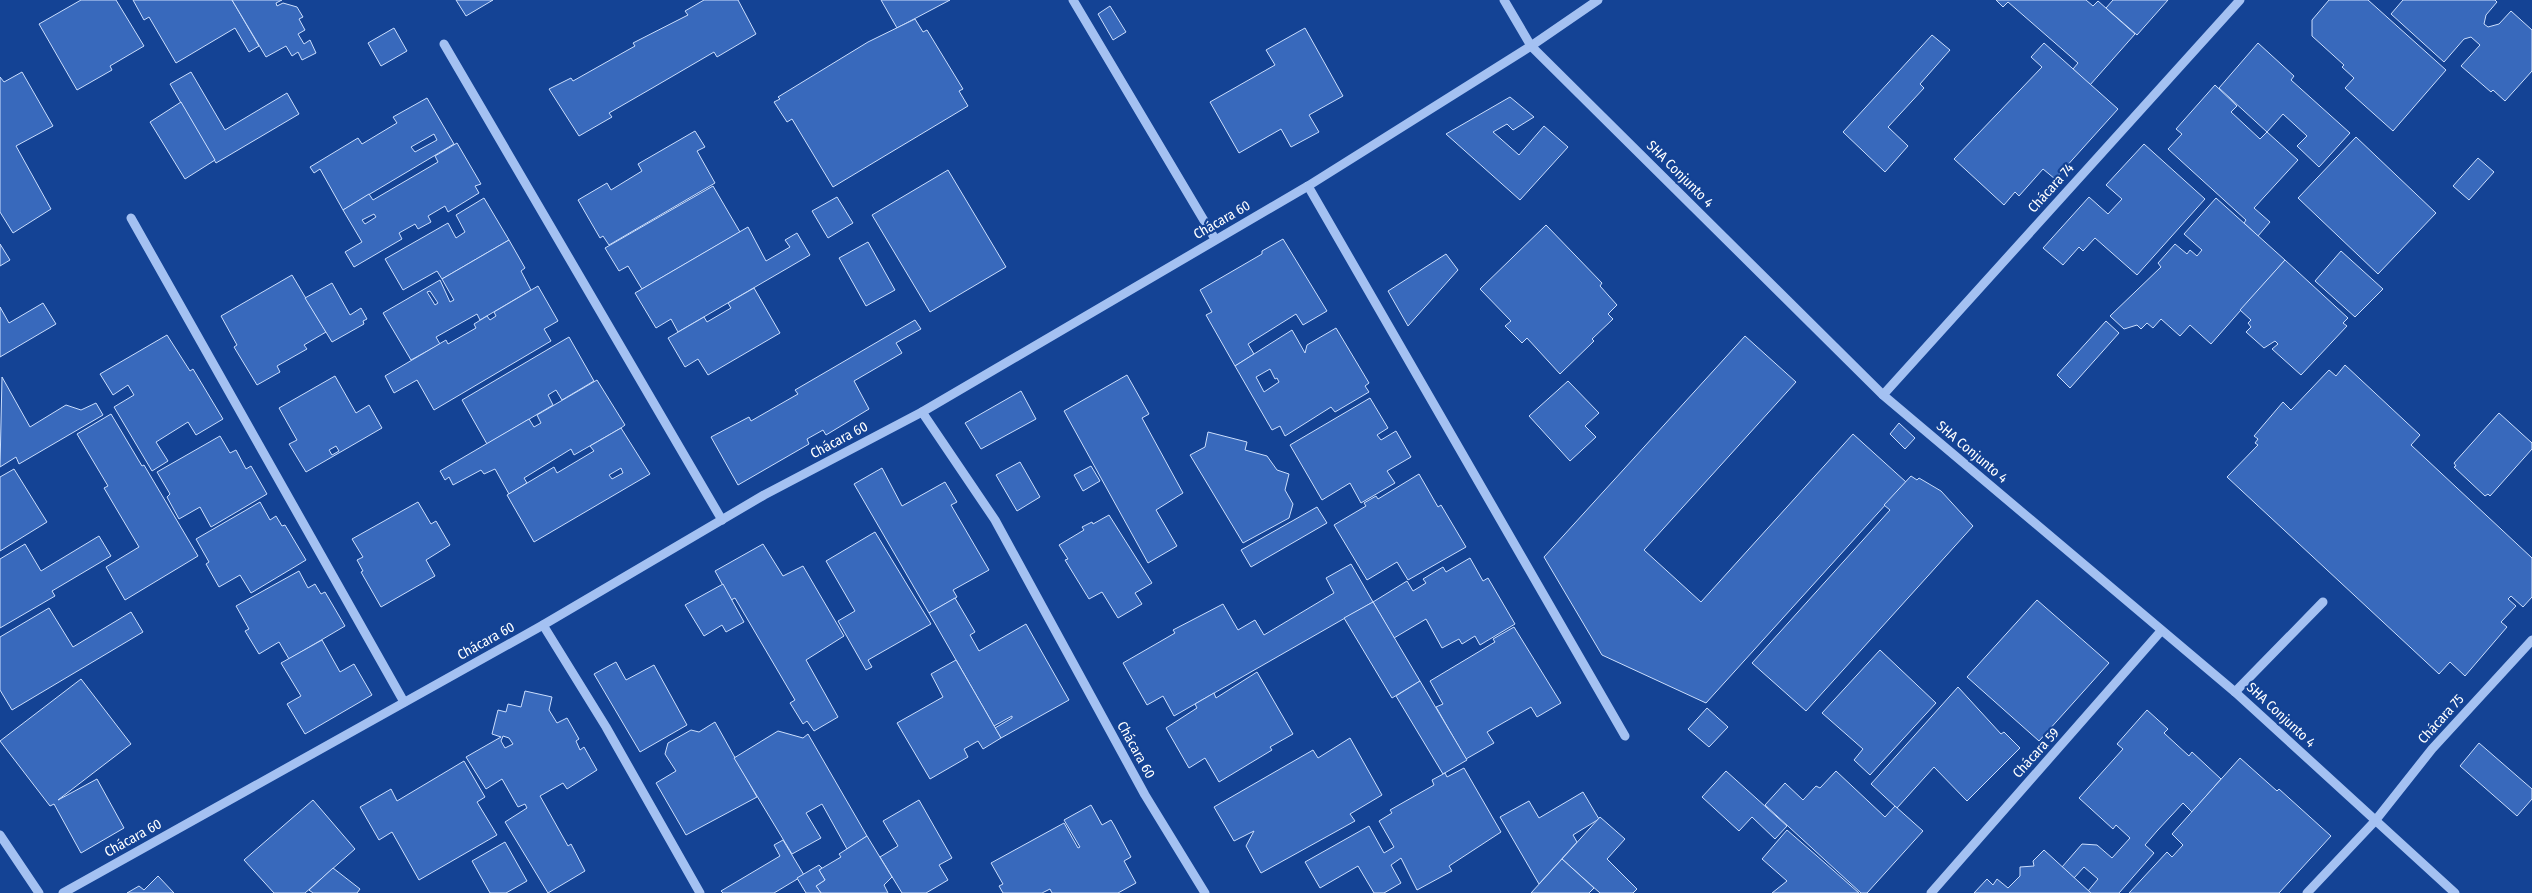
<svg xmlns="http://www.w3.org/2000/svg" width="2532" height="893" font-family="'Fira Sans Condensed',sans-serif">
  <rect width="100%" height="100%" fill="#144395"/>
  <g fill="#3869bc" stroke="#cbdefd" fill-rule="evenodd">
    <polygon points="81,0 116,0 144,46 110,66 112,70 77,90 39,24"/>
    <polygon points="133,0 232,0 259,46 249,52 235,28 176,63 149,17 144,20"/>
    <polygon points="232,0 282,0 276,3 277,6 283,3 297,7 303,17 299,19 305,30 298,34 304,44 310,40 316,53 302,60 298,52 292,56 286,46 266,57"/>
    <polygon points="456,0 493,0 466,16"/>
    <polygon points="704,0 738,0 756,34 717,57 714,52 654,87 609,113 612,117 579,136 549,89 571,78 573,81 635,46 633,43 688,15 685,11"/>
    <polygon points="881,0 950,0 897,28"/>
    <polygon points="1996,0 2086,0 2093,6 2098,1 2135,34 2090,85 2073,69 2078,63 2008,2 2003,7"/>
    <polygon points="2113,0 2168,0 2137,35 2106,8"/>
    <polygon points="2329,0 2368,0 2446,70 2393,131 2345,88 2354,78 2342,67 2344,65 2312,36 2312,20"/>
    <polygon points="2403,0 2495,0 2497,2 2486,15 2484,24 2488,27 2499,24 2511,11 2532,30 2532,71 2505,101 2493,90 2491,92 2461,66 2480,45 2471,37 2464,39 2444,62 2391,14"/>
    <polygon points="1110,6 1126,32 1113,40 1098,14"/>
    <polygon points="915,19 923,32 927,30 963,89 959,91 968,106 833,187 792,119 787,122 774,102 780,99 778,97 868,42"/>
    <polygon points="394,28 407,51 381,66 368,43"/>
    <polygon points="1305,28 1343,96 1309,115 1319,132 1291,147 1281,129 1239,153 1210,102 1275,65 1266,50"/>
    <polygon points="1932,35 1950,50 1920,84 1924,88 1888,127 1908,146 1885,172 1843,132"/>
    <polygon points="2044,43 2118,109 2055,179 2043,169 2019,196 2015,192 2004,205 1954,159 2042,67 2031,57"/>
    <polygon points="2258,43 2294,76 2291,80 2350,133 2319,167 2297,146 2307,136 2283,114 2267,132 2219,88"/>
    <polygon points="22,72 53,126 16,146 51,209 13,233 0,212 0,77 4,82"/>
    <polygon points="191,72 225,130 287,93 299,114 216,163 170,84"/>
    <polygon points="2215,85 2237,106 2231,112 2260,139 2267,132 2298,160 2254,208 2270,222 2258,236 2244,223 2246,220 2168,149 2182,134 2176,129"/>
    <polygon points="1510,97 1534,117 1513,130 1507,124 1493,132 1519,155 1544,126 1568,147 1520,200 1446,134"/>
    <path d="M427 98 454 144 343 210 320 169 314 173 310 167 358 138 362 144 397 123 393 117ZM434 134 437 140 415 152 411 147Z"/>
    <polygon points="181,102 215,160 185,179 150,122"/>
    <polygon points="695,131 705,147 697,151 715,183 609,245 603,236 600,238 578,200 607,183 611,190 642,171 638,164"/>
    <polygon points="2356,137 2436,213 2378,274 2298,198"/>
    <path d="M457 143 481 184 475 186 479 193 448 212 445 206 428 216 431 222 418 229 415 224 399 233 402 239 354 267 345 252 362 242 343 210 369 194 373 200 438 162 435 156ZM374 214 376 217 365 224 362 220Z"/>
    <polygon points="2144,144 2205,199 2137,275 2095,238 2083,251 2079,247 2063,265 2043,248 2089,197 2108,214 2122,199 2106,185"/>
    <polygon points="2478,158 2494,172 2469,200 2453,186"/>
    <polygon points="948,170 1006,267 930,312 872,215"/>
    <polygon points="713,186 740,232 642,289 628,266 619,271 605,248"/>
    <polygon points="837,197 853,223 828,238 812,211"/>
    <polygon points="484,198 509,240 442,279 437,271 403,290 385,259 448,223 456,238 465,232 456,215"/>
    <polygon points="2216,198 2285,260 2211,344 2190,325 2180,336 2161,319 2153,328 2147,323 2141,329 2137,325 2124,329 2110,316 2161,267 2158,263 2175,244 2187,254 2190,250 2197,256 2202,250 2184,234"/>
    <polygon points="1546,225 1602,283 1600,286 1617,305 1608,314 1613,319 1592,339 1594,341 1560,374 1527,338 1522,343 1505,326 1511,321 1480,289"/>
    <polygon points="748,227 766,261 790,247 785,240 797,233 810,255 678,332 671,319 656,328 635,293"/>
    <polygon points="1283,239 1327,311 1303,325 1296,314 1248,344 1254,354 1235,366 1206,315 1212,312 1200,290 1262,254 1262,251"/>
    <path d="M509 240 525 268 521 271 531 290 480 320 477 314 436 337 440 344 411 360 383 313 440 280 450 302 454 300 442 279ZM430 291 438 303 435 305 427 292Z"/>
    <polygon points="868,242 895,290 866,306 839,258"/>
    <polygon points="0,244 10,260 0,266"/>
    <polygon points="2341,251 2383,289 2355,317 2315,281"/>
    <polygon points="1446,254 1458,270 1408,326 1388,291"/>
    <polygon points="2285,260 2348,318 2343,323 2347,326 2301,375 2272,349 2278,344 2275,341 2264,348 2246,332 2251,327 2248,323 2251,320 2240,310"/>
    <polygon points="292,275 326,332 304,345 307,349 277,366 280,372 257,385 234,347 237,345 221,316"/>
    <polygon points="332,283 350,315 361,308 367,319 363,321 364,324 332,342 305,298"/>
    <polygon points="538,286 558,321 544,329 551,341 434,410 417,380 394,393 385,376 446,340 448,344 476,328 474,324 487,316 490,320 496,316 494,312"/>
    <polygon points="754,288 780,333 708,375 698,359 685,367 668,338 704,317 707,322 731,308 728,303"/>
    <polygon points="43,303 56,324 0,357 0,307 9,323"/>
    <polygon points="915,320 921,329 896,343 902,353 854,381 869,409 826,435 823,430 807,439 809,444 738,485 711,437 749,417 751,421 798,394 795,390"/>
    <polygon points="2106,321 2119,333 2070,388 2057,375"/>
    <path d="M1336 328 1369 383 1365 386 1369 392 1335 412 1331 407 1285 436 1280 426 1272 430 1235 366 1292 330 1305 353 1307 345ZM1270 369 1275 379 1277 378 1279 382 1264 392 1256 377Z"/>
    <polygon points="167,335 190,371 193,369 223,419 196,435 188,422 156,442 168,461 152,471 114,407 134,395 128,385 113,395 100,374"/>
    <polygon points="1745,336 1796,382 1644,550 1701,602 1853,434 1906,482 1706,703 1602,655 1544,557"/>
    <polygon points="569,337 594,381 562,400 556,390 548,395 553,405 487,444 462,400"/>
    <polygon points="2345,365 2420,435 2411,445 2532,558 2532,597 2523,607 2511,596 2508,599 2516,606 2501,622 2507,627 2465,676 2450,662 2439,674 2227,477 2258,445 2255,443 2258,439 2254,436 2283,402 2291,410 2329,370 2336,376"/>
    <polygon points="1127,375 1149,414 1142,418 1183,493 1156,510 1177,546 1148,563 1064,411"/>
    <path d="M335 376 356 413 369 405 382 428 306 472 289 444 297 440 279 408ZM336 446 339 451 332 455 329 450Z"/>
    <polygon points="2,377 30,427 66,405 81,410 96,403 103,415 19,464 16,457 0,467"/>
    <polygon points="597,380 625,425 621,428 574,455 571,449 524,478 527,483 509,494 495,469 484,474 481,470 453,485 449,477 445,480 440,471 529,419 534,427 541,423 537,415"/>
    <polygon points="1568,381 1599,413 1585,426 1596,437 1570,461 1529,416"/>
    <polygon points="1021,391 1036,419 981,449 965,423"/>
    <polygon points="1370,398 1388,428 1377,435 1381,440 1396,431 1411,457 1387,471 1395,483 1361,503 1350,483 1322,500 1290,445"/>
    <polygon points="2499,413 2532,443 2532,449 2490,496 2488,494 2485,496 2454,467 2456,466 2454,463"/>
    <polygon points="111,414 142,466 144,465 198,556 125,600 106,567 139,547 104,488 108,486 77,434"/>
    <polygon points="1899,423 1915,438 1905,449 1890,434"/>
    <path d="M621 428 650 474 534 542 507 495 554 467 557 473 594 451 590 446ZM621 468 623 473 612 479 609 475Z"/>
    <polygon points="1208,432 1247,442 1245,450 1267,456 1277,470 1289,474 1285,490 1293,504 1289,518 1243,543 1190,455 1205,447"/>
    <polygon points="220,436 230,453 236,450 246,469 251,466 267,494 211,527 200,507 179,519 167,497 170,494 157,472"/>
    <polygon points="1020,462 1040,497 1017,511 996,475"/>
    <polygon points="1091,466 1100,481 1083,491 1074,475"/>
    <polygon points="882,468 902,506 945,482 957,502 951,505 989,570 953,590 957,597 929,613 854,484"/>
    <polygon points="14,469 47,522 0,551 0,477"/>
    <polygon points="1419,474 1438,507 1441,505 1466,547 1408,580 1397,562 1367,580 1334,525 1366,506 1364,503 1376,496 1378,499"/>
    <polygon points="1911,476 1917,480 1919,478 1941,491 1973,526 1806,711 1752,663 1890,510 1884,505"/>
    <polygon points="260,502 270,520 276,516 282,526 285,525 306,560 251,593 240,575 219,587 206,564 209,562 196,539"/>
    <polygon points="418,502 431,524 436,521 450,545 426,560 435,576 381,607 361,572 363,571 357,560 363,557 352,539"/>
    <polygon points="1317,507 1327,523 1251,567 1241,550"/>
    <polygon points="1109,515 1152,583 1135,593 1142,604 1118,618 1102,592 1089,599 1065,560 1068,559 1059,545 1084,530 1082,527 1092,522 1093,524"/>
    <polygon points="875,532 931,624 868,660 872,667 866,670 838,621 855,611 826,561"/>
    <polygon points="99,536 111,556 52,591 55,596 0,628 0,559 25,544 41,571"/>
    <polygon points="763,544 783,576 803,566 844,636 806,660 838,717 814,731 807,721 803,724 790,703 795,700 735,598 731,600 715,571"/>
    <polygon points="1470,558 1483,581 1488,578 1515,624 1480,645 1475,636 1462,644 1459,639 1442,648 1426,619 1394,638 1373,602 1407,581 1413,591 1426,583 1423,579 1443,567 1446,572"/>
    <polygon points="1351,564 1373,602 1174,716 1163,696 1147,705 1123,663 1175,633 1173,630 1223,604 1238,630 1255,620 1264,635 1334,593 1326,578"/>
    <polygon points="299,571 308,588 315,584 321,594 325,592 345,626 289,659 279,642 259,654 245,631 249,629 236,606"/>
    <polygon points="723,584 744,622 726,632 722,625 704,636 685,605"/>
    <polygon points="955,598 975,632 970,635 979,651 1026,624 1069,700 1001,738 995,728 1012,718 1012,716 994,726 929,613"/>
    <polygon points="2037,600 2109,663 2039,741 1967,677"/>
    <polygon points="1373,602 1420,681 1392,698 1344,618"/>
    <polygon points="49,608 73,647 131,612 143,632 12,710 0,690 0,637"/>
    <polygon points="1514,627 1561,703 1537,717 1531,707 1487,732 1494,743 1466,759 1436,707 1443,704 1430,681 1495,642 1493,639"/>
    <polygon points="322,640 340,672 354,664 372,695 305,734 287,704 301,696 281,663"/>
    <polygon points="1880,650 1936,703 1870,775 1854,760 1863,749 1822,713"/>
    <polygon points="956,660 1001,738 983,749 978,741 964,749 968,757 930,779 897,723 943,697 931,674"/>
    <polygon points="616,662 626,680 654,665 687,725 640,752 594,674"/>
    <polygon points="1257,672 1293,734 1270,747 1272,750 1219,782 1205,758 1189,768 1166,728 1197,708 1195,704 1214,693 1216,698"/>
    <polygon points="81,679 131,744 58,800 97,779 124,828 81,853 54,804 50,806 0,741"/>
    <polygon points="1420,681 1467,760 1443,774 1396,696"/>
    <polygon points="1958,687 2001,734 2004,732 2020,748 1967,801 1934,767 1897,808 1871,784"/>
    <path d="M525 691 552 697 549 710 557 723 567 718 579 739 576 741 580 750 584 747 597 770 567 789 563 783 540 796 568 846 571 844 585 871 548 893 505 822 527 808 525 804 518 807 502 779 486 789 466 757 501 737 492 734 498 710 506 712 508 704 521 707ZM503 736 509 738 513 744 505 748 501 741Z"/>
    <polygon points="1707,708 1728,727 1709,747 1688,729"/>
    <polygon points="2147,710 2168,729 2164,733 2189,756 2192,752 2221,779 2192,812 2183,803 2157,831 2145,845 2154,853 2119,893 2091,893 2088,891 2098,879 2084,867 2074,878 2062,867 2082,844 2097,845 2112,858 2130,838 2116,825 2113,829 2079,798 2123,749 2117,744"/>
    <polygon points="715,722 757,797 686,835 656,783 676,771 665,754 668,743 691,730 699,732"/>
    <polygon points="778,731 803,738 808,734 867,836 847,849 822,804 806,813 821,838 792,854 734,758"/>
    <polygon points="1350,738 1382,795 1350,814 1355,821 1261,873 1246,846 1254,831 1234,841 1214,807 1313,750 1318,758"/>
    <polygon points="2479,743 2532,789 2532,799 2517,816 2460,766"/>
    <polygon points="2240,758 2277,791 2279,789 2331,836 2279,893 2129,893 2167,852 2172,857 2183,845 2172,834"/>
    <polygon points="464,761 485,797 477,802 497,835 419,880 392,832 379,840 360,807 391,789 397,801"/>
    <polygon points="1464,768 1501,832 1449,866 1452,871 1417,890 1401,858 1391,865 1401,883 1384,893 1374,893 1358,866 1320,888 1305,862 1369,826 1384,853 1394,847 1379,821 1392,813 1390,810 1434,785 1432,780 1445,773 1447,777"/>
    <polygon points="1726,771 1787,826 1775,839 1752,817 1739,831 1702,797"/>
    <polygon points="1836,771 1885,817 1895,806 1923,831 1867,893 1861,893 1765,805 1785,783 1803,800 1816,786 1820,788"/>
    <polygon points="1583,792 1599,819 1573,835 1577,842 1539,884 1500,817 1529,801 1539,818"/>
    <polygon points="313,800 355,849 305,893 274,893 244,860"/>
    <polygon points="919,800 952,858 939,865 948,880 926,893 902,893 880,857 898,846 883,821"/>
    <polygon points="1091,805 1102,825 1111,820 1114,825 1131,857 1124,861 1136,883 1118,893 1052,893 1050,889 1042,893 1003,893 999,886 1003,884 991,863 1064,823 1078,848 1080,847 1064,820"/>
    <polygon points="1600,817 1625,839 1607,859 1637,889 1633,893 1600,893 1562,859"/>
    <polygon points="1787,830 1817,856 1859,893 1772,893 1787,881 1762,859"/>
    <polygon points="867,836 892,877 884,885 888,893 821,893 816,886 825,880 819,870 841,857 839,854"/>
    <polygon points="783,840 804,875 774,893 723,893 721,891 780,856 774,845"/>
    <polygon points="505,842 527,881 506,893 490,893 472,861"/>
    <polygon points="2044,850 2091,893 1974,893 1987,879 1993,885 1997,879 2008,888 2020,876 2020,867 2034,866 2033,861"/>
    <polygon points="1562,859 1594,888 1589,893 1531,893"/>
    <polygon points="819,865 822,868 819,870 825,880 816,886 821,893 806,893 797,878"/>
    <polygon points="333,868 360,889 357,893 313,893 309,890"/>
    <polygon points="158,876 174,893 127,893 139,886 144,890"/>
  </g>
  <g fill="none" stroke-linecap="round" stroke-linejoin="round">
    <g stroke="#a4c1f2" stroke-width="9">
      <polyline points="1073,0 1215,239"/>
      <polyline points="1504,0 1531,46 1883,395 2235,692 2455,893"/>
      <polyline points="444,44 722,520"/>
      <polyline points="1308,186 1625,736"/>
      <polyline points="131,218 404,702"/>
      <polyline points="1883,395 2240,0"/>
      <polyline points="922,412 995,520 1145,795 1205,893"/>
      <polyline points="543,625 606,727 700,893"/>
      <polyline points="2235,692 2323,602"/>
      <polyline points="0,835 39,893"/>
      <polyline points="63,893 543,625 764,495 922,412 1308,186 1531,46 1598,0"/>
      <polyline points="1931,893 2161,631"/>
      <polyline points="2307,893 2375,821 2432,749 2532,640"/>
    </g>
  </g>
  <g text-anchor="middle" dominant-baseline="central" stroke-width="4.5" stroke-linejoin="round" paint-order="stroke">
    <g font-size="14" fill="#fff" stroke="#144395">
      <text transform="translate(1680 174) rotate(45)">SHA Conjunto 4</text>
      <text transform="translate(2051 188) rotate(-48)">Chácara 74</text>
      <text transform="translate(1222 220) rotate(-30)">Chácara 60</text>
      <text transform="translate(839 440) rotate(-28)">Chácara 60</text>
      <text transform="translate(1972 452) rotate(40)">SHA Conjunto 4</text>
      <text transform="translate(486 641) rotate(-29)">Chácara 60</text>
      <text transform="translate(2281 715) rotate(43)">SHA Conjunto 4</text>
      <text transform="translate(2441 719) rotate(-48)">Chácara 75</text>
      <text transform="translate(1136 750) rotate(61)">Chácara 60</text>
      <text transform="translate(2036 753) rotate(-48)">Chácara 59</text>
      <text transform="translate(133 838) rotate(-29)">Chácara 60</text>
    </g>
  </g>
</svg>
